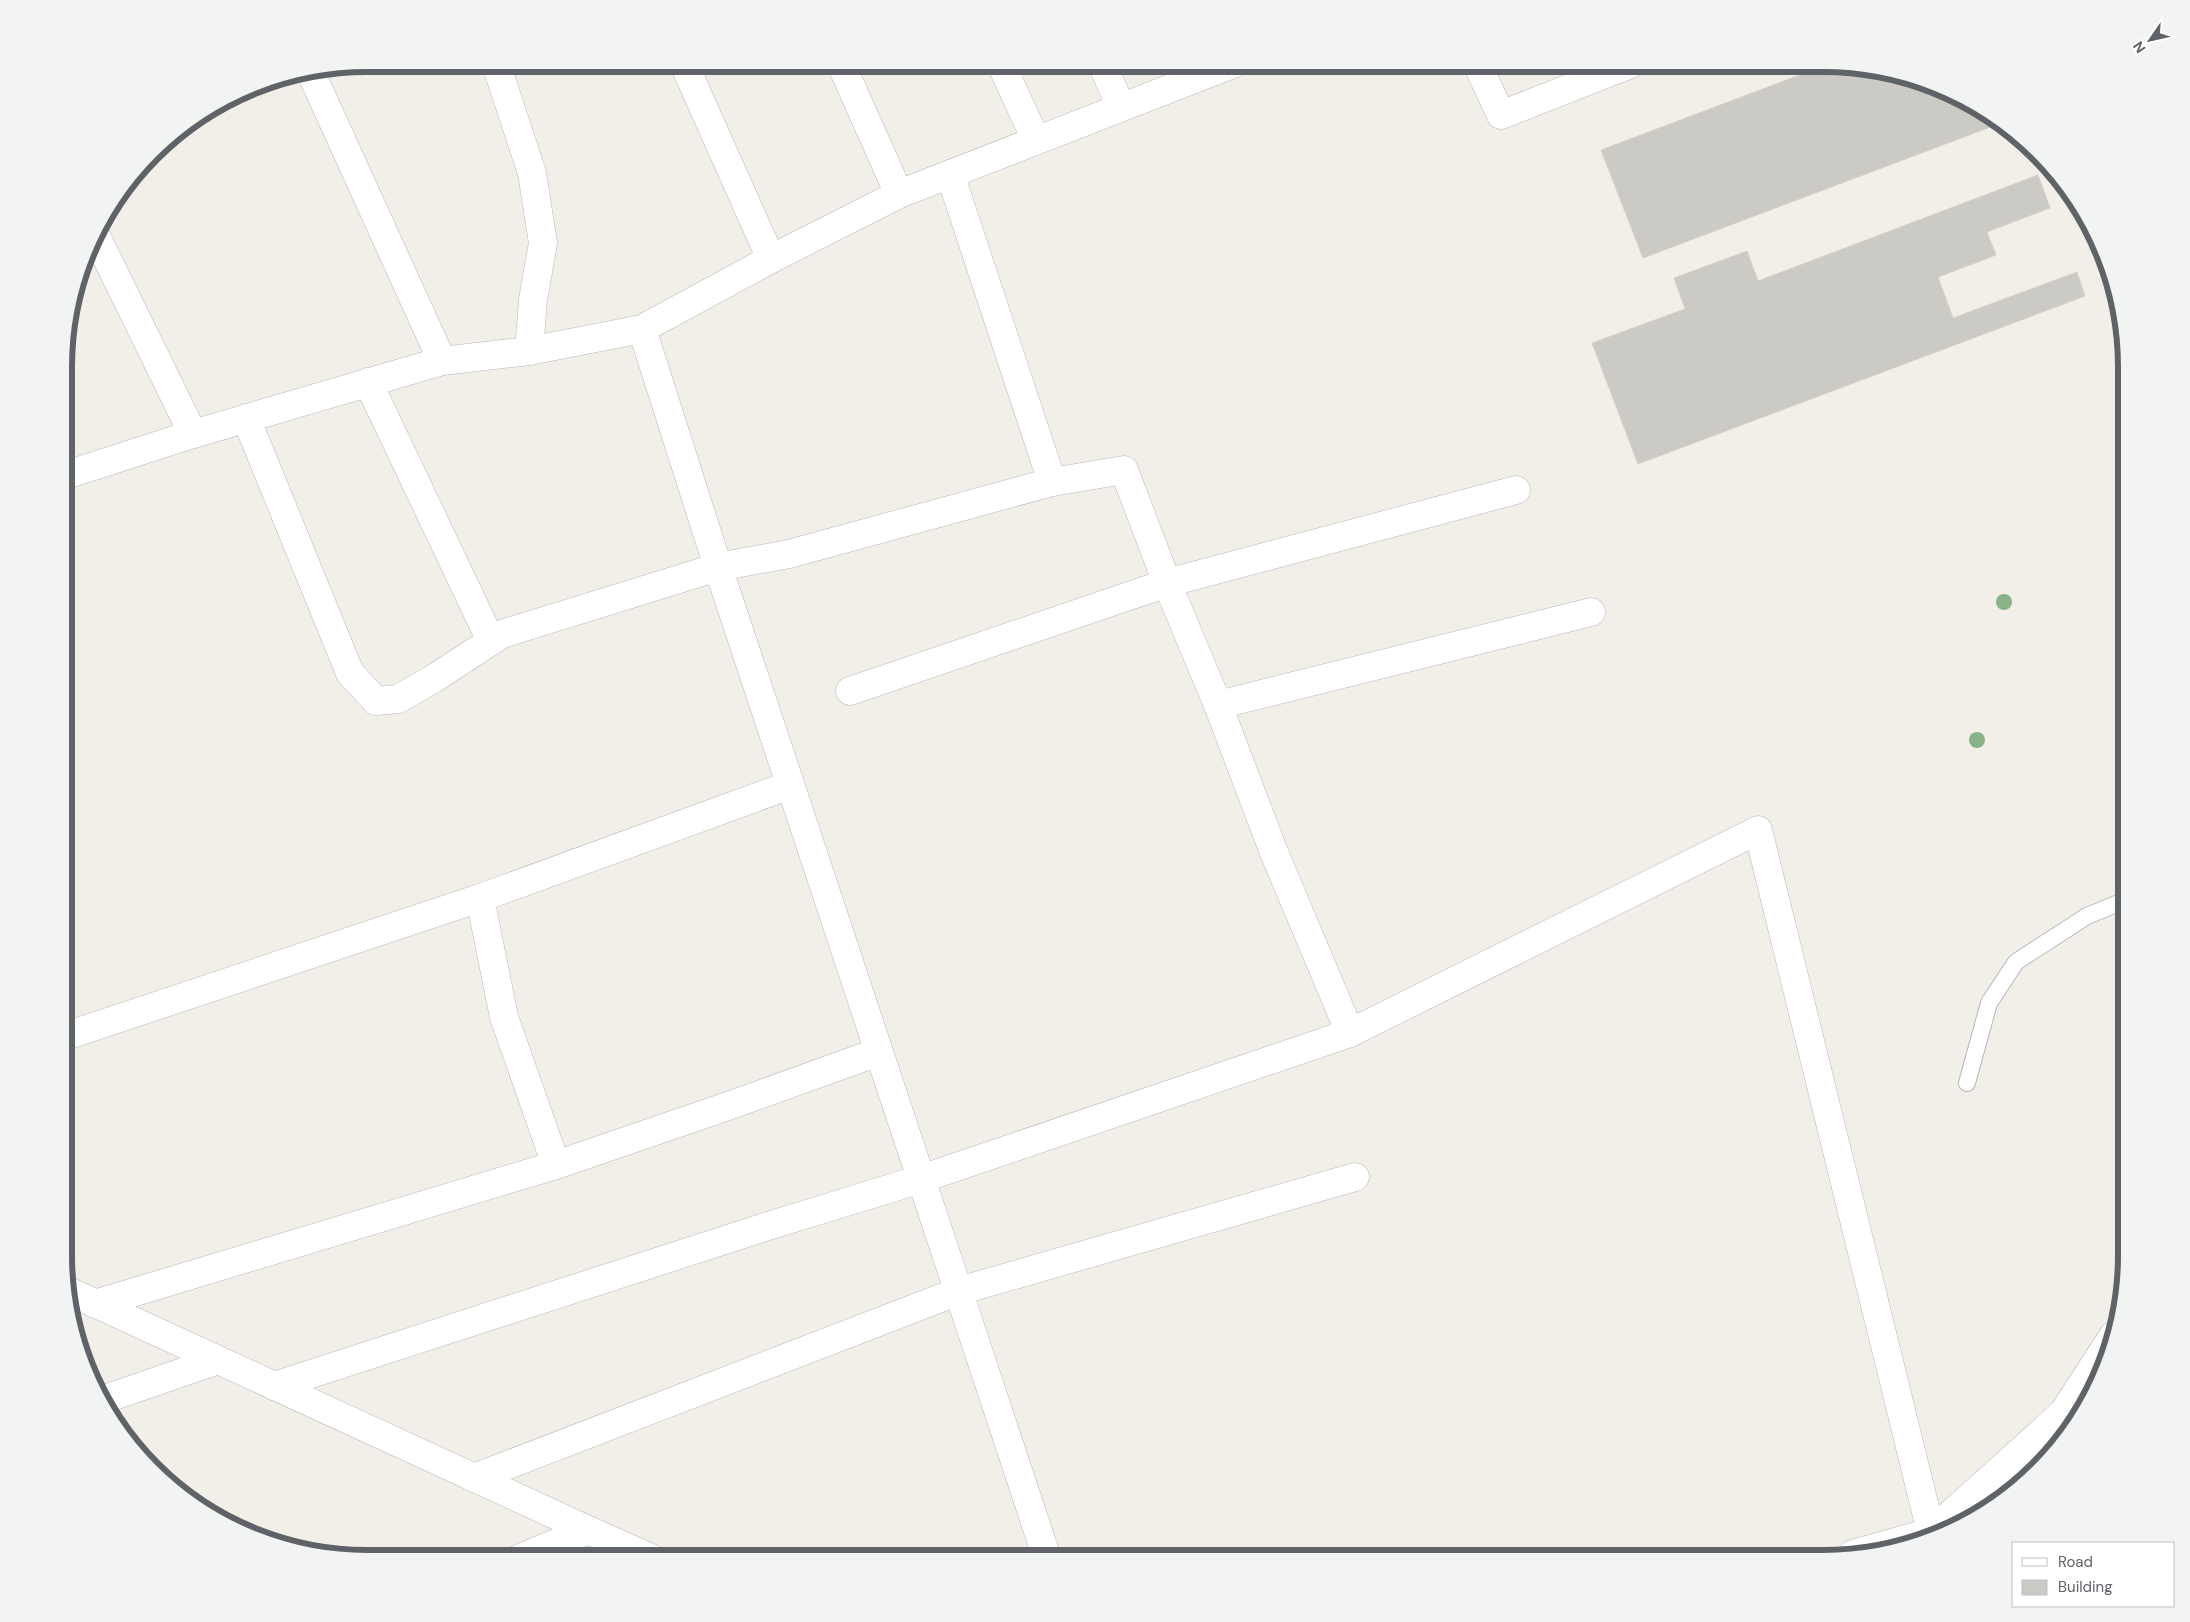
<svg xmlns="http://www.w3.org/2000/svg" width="2190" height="1622" font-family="'DM Sans',sans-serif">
  <rect width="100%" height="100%" fill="#f1efe8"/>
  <g fill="#cccac5" stroke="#d6d1c6">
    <polygon points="1829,64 1842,64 1920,80 2001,123 1643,258 1601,150"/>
    <polygon points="2038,175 2050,208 1987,232 1996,255 1938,277 1953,318 2077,272 2085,296 1638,464 1592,343 1685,309 1674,278 1747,251 1758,281"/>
  </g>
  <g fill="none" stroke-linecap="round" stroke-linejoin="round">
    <defs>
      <polyline id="lane" points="1967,1083 1989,1003 2016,962 2087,916 2126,900"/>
      <g id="street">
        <polyline points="496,64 532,173 543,243 533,300 529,351"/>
        <polyline points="841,64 899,194"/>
        <polyline points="1001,64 1036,140"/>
        <polyline points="1102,64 1121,107"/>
        <polyline points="1477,64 1501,115 1631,64"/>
        <polyline points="312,75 442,361"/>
        <polyline points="950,174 1052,482 1124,470 1167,583 1218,705 1273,850 1350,1033 1758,830 1931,1532"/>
        <polyline points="95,234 193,434"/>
        <polyline points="771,259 899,194 1233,64"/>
        <polyline points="642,329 718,567 1047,1558"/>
        <polyline points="368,382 491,641"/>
        <polyline points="246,418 350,673 376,701 398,699 433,679 502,634 718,567 789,554 1052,482"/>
        <polyline points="66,475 193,434 442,361 529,351 642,329 771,259 684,64"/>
        <polyline points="850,691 1167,583 1516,490"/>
        <polyline points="1218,705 1591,612"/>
        <polyline points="480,898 504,1017 556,1165"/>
        <polyline points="66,1036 480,898 790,785"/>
        <polyline points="66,1290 588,1530 651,1558"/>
        <polyline points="95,1304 556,1165 728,1106 878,1052"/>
        <polyline points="274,1386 765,1227 921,1179 1350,1033"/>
        <polyline points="102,1400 218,1360"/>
        <polyline points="474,1478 959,1291 1355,1177"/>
        <polyline points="1853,1554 1931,1532 2063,1413 2113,1336"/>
        <polyline points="520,1558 588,1530"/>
      </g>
    </defs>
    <use href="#lane" stroke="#b5b8bc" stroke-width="18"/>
    <use href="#street" stroke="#b5b8bc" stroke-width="29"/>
    <use href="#lane" stroke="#fff" stroke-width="16"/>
    <use href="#street" stroke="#fff" stroke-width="28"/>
  </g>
  <g fill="#89b387">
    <circle cx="2004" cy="602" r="8"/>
    <circle cx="1977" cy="740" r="8"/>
  </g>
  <path d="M0 0H2190V1622H0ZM367 72H1823A295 295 0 0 1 2118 367V1255A295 295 0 0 1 1823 1550H367A295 295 0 0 1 72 1255V367A295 295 0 0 1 367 72Z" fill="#f2f3f3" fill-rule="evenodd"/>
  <path fill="none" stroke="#5f6368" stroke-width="6" d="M367 72H1823A295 295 0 0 1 2118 367V1255A295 295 0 0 1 1823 1550H367A295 295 0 0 1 72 1255V367A295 295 0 0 1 367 72Z"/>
  <rect x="2012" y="1542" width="162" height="65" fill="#ffffff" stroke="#bfc1c3"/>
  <rect x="2022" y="1558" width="25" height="8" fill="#ffffff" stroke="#bfc1c3"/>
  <text x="2058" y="1567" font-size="15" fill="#5f6368">Road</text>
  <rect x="2022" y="1580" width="25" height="15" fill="#cccac5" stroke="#bfc1c3"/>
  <text x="2058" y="1592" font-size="15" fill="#5f6368">Building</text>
  <g transform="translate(2150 40) rotate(236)" stroke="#ffffff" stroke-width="4" paint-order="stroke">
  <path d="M0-4L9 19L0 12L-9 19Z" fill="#5f6368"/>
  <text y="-8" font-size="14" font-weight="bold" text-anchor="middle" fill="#5f6368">N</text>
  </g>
</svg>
